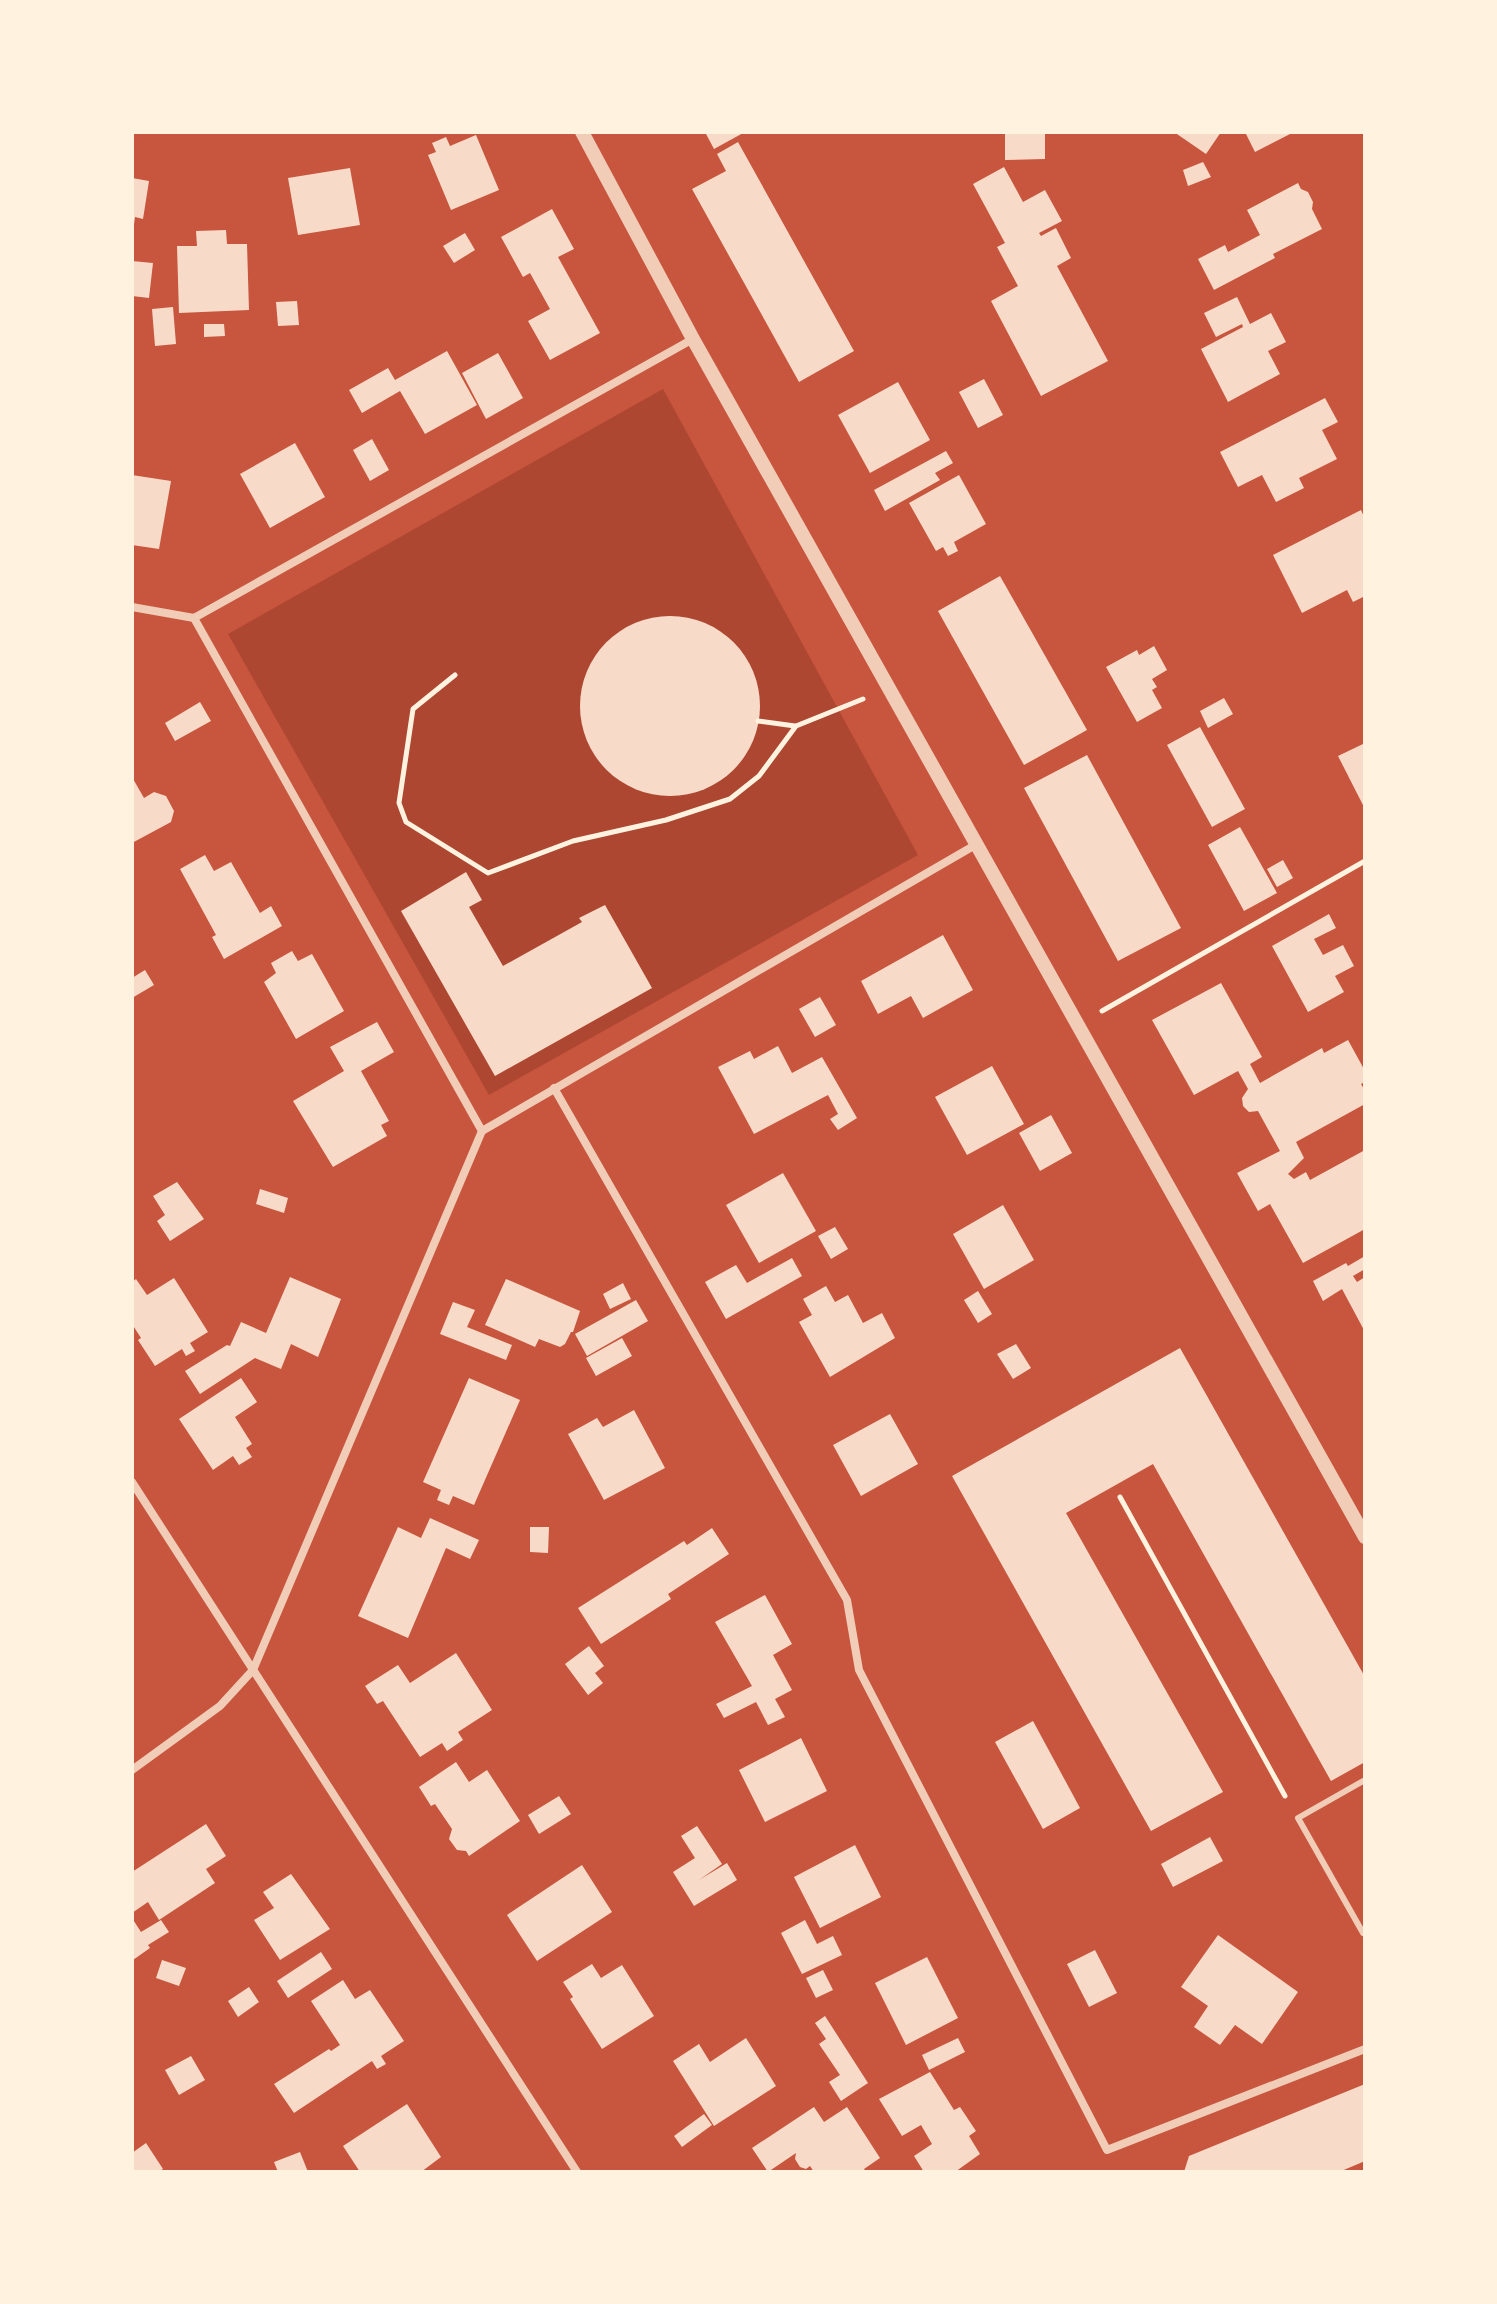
<svg xmlns="http://www.w3.org/2000/svg" width="1497" height="2304" font-family="'Public Sans',sans-serif">
  <rect width="100%" height="100%" fill="#c8553d"/>
  <polygon fill="#ae4732" points="663,389 918,855 489,1095 228,634"/>
  <g fill="#f7dbc8">
    <polygon points="705,132 745,132 714,149"/>
    <polygon points="1005,132 1045,132 1045,159 1005,160"/>
    <polygon points="1174,132 1221,132 1206,154"/>
    <polygon points="1251,132 1294,132 1255,152 1246,134"/>
    <polygon points="476,135 499,190 451,210 428,155 436,152 432,143 446,137 450,146"/>
    <polygon points="738,142 854,351 799,382 692,189 726,171 717,154"/>
    <polygon points="1203,162 1211,177 1188,186 1183,170"/>
    <polygon points="1004,167 1023,202 1045,190 1062,221 1039,233 1041,236 1056,228 1071,258 1057,266 1108,361 1041,396 991,301 1018,286 997,247 1005,243 973,184"/>
    <polygon points="350,168 360,225 298,235 288,178"/>
    <polygon points="132,178 149,181 143,219 135,217 134,224"/>
    <polygon points="1298,183 1301,189 1308,192 1313,202 1312,209 1322,229 1273,254 1275,258 1214,290 1198,259 1225,245 1228,252 1260,235 1247,210"/>
    <polygon points="552,209 574,249 558,257 600,333 550,360 528,321 550,309 530,273 523,277 501,237"/>
    <polygon points="226,230 227,244 247,244 249,310 179,313 177,246 197,246 196,231"/>
    <polygon points="465,233 475,250 454,263 443,246"/>
    <polygon points="132,261 153,263 149,298 132,296"/>
    <polygon points="1237,297 1250,324 1271,313 1286,342 1268,351 1280,374 1228,402 1201,349 1243,327 1242,324 1216,337 1204,313"/>
    <polygon points="297,301 299,325 278,326 276,302"/>
    <polygon points="173,307 176,344 155,346 152,309"/>
    <polygon points="204,324 224,324 225,336 204,337"/>
    <polygon points="447,351 477,405 425,434 400,391 362,413 349,390 388,368 395,380"/>
    <polygon points="498,353 523,398 486,419 462,373"/>
    <polygon points="984,379 1003,415 978,428 959,392"/>
    <polygon points="898,382 930,440 870,473 838,415"/>
    <polygon points="1325,398 1338,422 1322,430 1337,459 1299,478 1304,488 1276,502 1262,475 1238,487 1220,452"/>
    <polygon points="372,439 389,470 370,481 353,450"/>
    <polygon points="295,443 325,497 270,528 240,474"/>
    <polygon points="946,451 953,463 935,473 940,480 885,511 874,490"/>
    <polygon points="132,475 171,481 159,549 132,545"/>
    <polygon points="959,475 986,524 954,542 958,551 948,556 943,547 936,551 909,503"/>
    <polygon points="1361,510 1365,519 1365,596 1353,602 1347,590 1302,613 1273,555"/>
    <polygon points="1000,576 1087,730 1024,765 938,611"/>
    <circle cx="670" cy="706" r="90"/>
    <polygon points="1154,646 1167,670 1152,679 1157,687 1152,690 1162,708 1137,722 1106,667 1137,650 1139,655"/>
    <polygon points="1224,698 1233,714 1208,728 1200,711"/>
    <polygon points="200,702 211,721 175,741 165,723"/>
    <polygon points="1200,727 1245,809 1212,827 1167,745"/>
    <polygon points="1365,743 1365,809 1338,756"/>
    <polygon points="1087,755 1181,928 1118,961 1024,788"/>
    <polygon points="132,777 144,798 154,792 166,796 174,811 171,822 132,843"/>
    <polygon points="1240,827 1277,893 1244,911 1208,845"/>
    <polygon points="205,855 214,871 231,862 260,913 271,906 282,926 224,959 212,937 216,935 180,869"/>
    <polygon points="1283,860 1293,878 1277,887 1267,869"/>
    <polygon points="466,872 482,900 469,907 503,966 582,922 579,918 605,905 652,988 495,1076 401,911"/>
    <polygon points="1329,914 1336,928 1314,939 1323,955 1343,945 1354,966 1335,976 1344,992 1308,1012 1272,946"/>
    <polygon points="943,935 973,990 923,1018 911,996 878,1014 861,981"/>
    <polygon points="292,951 298,961 312,954 344,1011 296,1039 264,982 276,973 271,963"/>
    <polygon points="145,970 154,985 132,998 132,978"/>
    <polygon points="1221,983 1262,1057 1250,1064 1260,1083 1322,1048 1324,1053 1348,1040 1365,1071 1365,1082 1361,1084 1365,1091 1365,1104 1296,1142 1304,1158 1288,1174 1294,1179 1306,1172 1310,1180 1365,1150 1365,1229 1303,1263 1270,1204 1258,1211 1237,1173 1280,1151 1258,1111 1249,1112 1243,1106 1242,1098 1248,1089 1238,1071 1194,1095 1152,1020"/>
    <polygon points="820,997 836,1025 815,1037 799,1009"/>
    <polygon points="377,1022 394,1052 361,1071 389,1121 381,1125 387,1136 333,1167 293,1101 344,1071 330,1047"/>
    <polygon points="778,1046 792,1073 822,1057 857,1118 838,1130 830,1119 838,1114 828,1095 754,1134 718,1067 750,1051 754,1059"/>
    <polygon points="992,1066 1024,1124 967,1155 935,1097"/>
    <polygon points="1051,1115 1072,1153 1040,1171 1019,1133"/>
    <polygon points="783,1173 816,1231 759,1263 726,1205"/>
    <polygon points="177,1182 204,1219 170,1241 157,1221 165,1215 153,1196"/>
    <polygon points="260,1189 288,1198 284,1213 256,1204"/>
    <polygon points="1003,1205 1034,1260 984,1289 953,1234"/>
    <polygon points="835,1227 848,1249 831,1259 818,1236"/>
    <polygon points="1365,1256 1365,1269 1353,1276 1357,1282 1365,1277 1365,1332 1342,1289 1323,1301 1313,1281 1346,1263 1348,1266"/>
    <polygon points="792,1258 802,1276 726,1319 705,1282 736,1265 747,1283"/>
    <polygon points="290,1277 341,1299 318,1357 291,1344 281,1369 255,1358 200,1394 185,1371 227,1345 230,1346 241,1322 266,1333"/>
    <polygon points="174,1278 208,1332 190,1343 195,1351 186,1356 182,1349 155,1366 138,1340 141,1338 132,1324 132,1282 136,1279 147,1295"/>
    <polygon points="506,1279 580,1311 573,1332 571,1332 565,1344 560,1347 539,1339 535,1347 485,1325"/>
    <polygon points="623,1283 631,1299 610,1309 603,1294"/>
    <polygon points="826,1286 835,1302 848,1295 863,1323 882,1313 895,1338 830,1377 799,1322 812,1315 803,1299"/>
    <polygon points="978,1291 992,1314 978,1323 964,1300"/>
    <polygon points="636,1300 648,1321 587,1356 575,1334"/>
    <polygon points="453,1302 475,1310 467,1327 512,1345 506,1360 440,1334"/>
    <polygon points="622,1338 632,1356 596,1376 586,1358"/>
    <polygon points="1016,1344 1031,1368 1013,1379 997,1354"/>
    <polygon points="1180,1348 1365,1677 1365,1762 1331,1781 1153,1464 1066,1513 1223,1792 1151,1831 952,1476"/>
    <polygon points="241,1378 257,1402 235,1417 252,1444 246,1448 252,1457 239,1465 233,1456 213,1470 179,1419"/>
    <polygon points="469,1378 520,1400 474,1505 453,1496 449,1505 437,1500 441,1490 423,1482"/>
    <polygon points="634,1410 665,1468 604,1500 568,1434 597,1418 603,1427"/>
    <polygon points="890,1414 918,1464 861,1496 833,1445"/>
    <polygon points="430,1518 479,1540 470,1559 446,1548 408,1638 358,1616 398,1527 421,1538"/>
    <polygon points="530,1527 549,1527 548,1553 530,1552"/>
    <polygon points="712,1528 729,1554 668,1594 671,1599 601,1644 578,1608 684,1541 687,1545"/>
    <polygon points="765,1595 792,1644 773,1655 792,1690 775,1699 785,1717 768,1725 756,1702 724,1718 716,1704 752,1686 715,1622"/>
    <polygon points="589,1646 604,1666 595,1673 603,1683 588,1695 565,1664"/>
    <polygon points="456,1653 492,1710 458,1732 463,1740 447,1751 442,1743 420,1757 383,1701 377,1704 365,1686 398,1665 410,1683"/>
    <polygon points="1033,1721 1080,1808 1043,1829 995,1742"/>
    <polygon points="801,1738 827,1791 765,1822 739,1770"/>
    <polygon points="456,1762 469,1782 487,1770 520,1821 469,1856 466,1851 457,1850 449,1839 452,1829 435,1804 431,1806 419,1787"/>
    <polygon points="559,1796 571,1814 539,1834 528,1815"/>
    <polygon points="206,1824 226,1856 206,1869 215,1883 159,1920 148,1902 132,1913 132,1872"/>
    <polygon points="697,1826 722,1864 699,1880 727,1863 737,1880 694,1906 673,1872 695,1858 681,1836"/>
    <polygon points="1210,1837 1223,1861 1173,1887 1161,1864"/>
    <polygon points="855,1845 881,1897 820,1928 794,1877"/>
    <polygon points="582,1865 612,1912 537,1961 507,1915"/>
    <polygon points="291,1874 330,1929 280,1960 254,1920 274,1908 263,1892"/>
    <polygon points="132,1918 141,1932 161,1920 169,1932 148,1945 150,1948 133,1960"/>
    <polygon points="805,1920 817,1944 833,1936 842,1955 802,1974 781,1933"/>
    <polygon points="1218,1935 1298,1992 1262,2044 1235,2025 1220,2045 1194,2027 1208,2006 1181,1987"/>
    <polygon points="1095,1950 1117,1993 1089,2007 1067,1964"/>
    <polygon points="321,1952 332,1969 288,1998 277,1981"/>
    <polygon points="927,1957 958,2018 906,2045 875,1983"/>
    <polygon points="162,1960 186,1968 179,1986 156,1978"/>
    <polygon points="592,1964 601,1978 622,1965 654,2016 602,2049 570,1999 573,1997 563,1982"/>
    <polygon points="823,1970 833,1990 816,1998 806,1978"/>
    <polygon points="343,1980 355,1999 370,1990 404,2041 381,2056 386,2064 377,2069 372,2061 294,2113 274,2084 329,2049 331,2051 340,2045 311,2001"/>
    <polygon points="249,1987 259,2002 238,2017 228,2001"/>
    <polygon points="825,2016 868,2083 841,2101 829,2082 840,2075 819,2044 826,2039 815,2023"/>
    <polygon points="746,2038 776,2086 714,2126 673,2061 699,2044 710,2062"/>
    <polygon points="958,2038 965,2052 929,2070 922,2055"/>
    <polygon points="191,2056 205,2080 179,2095 165,2070"/>
    <polygon points="930,2072 954,2110 960,2107 976,2131 969,2136 980,2154 955,2172 924,2172 914,2156 932,2144 921,2125 902,2136 879,2099"/>
    <polygon points="1365,2084 1365,2161 1339,2172 1184,2172 1189,2156"/>
    <polygon points="407,2104 441,2157 421,2172 360,2172 343,2146"/>
    <polygon points="814,2107 824,2122 847,2107 880,2158 864,2169 866,2172 814,2172 810,2166 806,2169 800,2167 795,2159 796,2153 768,2172 752,2148"/>
    <polygon points="704,2114 712,2125 682,2147 674,2136"/>
    <polygon points="146,2143 163,2169 158,2172 132,2172 132,2153"/>
    <polygon points="300,2152 308,2172 278,2172 274,2162"/>
  </g>
  <g fill="none" stroke-linecap="round" stroke-linejoin="round">
    <g stroke="#fff3e0" stroke-width="5">
      <polyline points="455,675 413,709 399,803 406,822 488,873 573,841 666,820 730,799 759,776 796,726 863,699"/>
      <polyline points="758,721 795,726"/>
      <polyline points="1102,1011 1365,861"/>
      <polyline points="1120,1497 1285,1796"/>
    </g>
    <polyline stroke="#f1ccb7" stroke-width="6" points="1363,1933 1298,1818 1365,1780"/>
    <g stroke="#f1ccb7" stroke-width="8">
      <polyline points="132,607 194,618 693,339"/>
      <polyline points="194,618 482,1131"/>
      <polyline points="554,1088 847,1600 859,1670 1107,2150 1365,2049"/>
      <polyline points="132,1482 577,2172"/>
      <polyline points="132,1770 220,1706 253,1670 482,1131 977,844"/>
    </g>
    <polyline stroke="#f1ccb7" stroke-width="14" points="582,132 693,339 1365,1537"/>
  </g>
  <rect width="1497" height="2304" fill="none" stroke="#fff3e0" stroke-width="268"/>
</svg>
